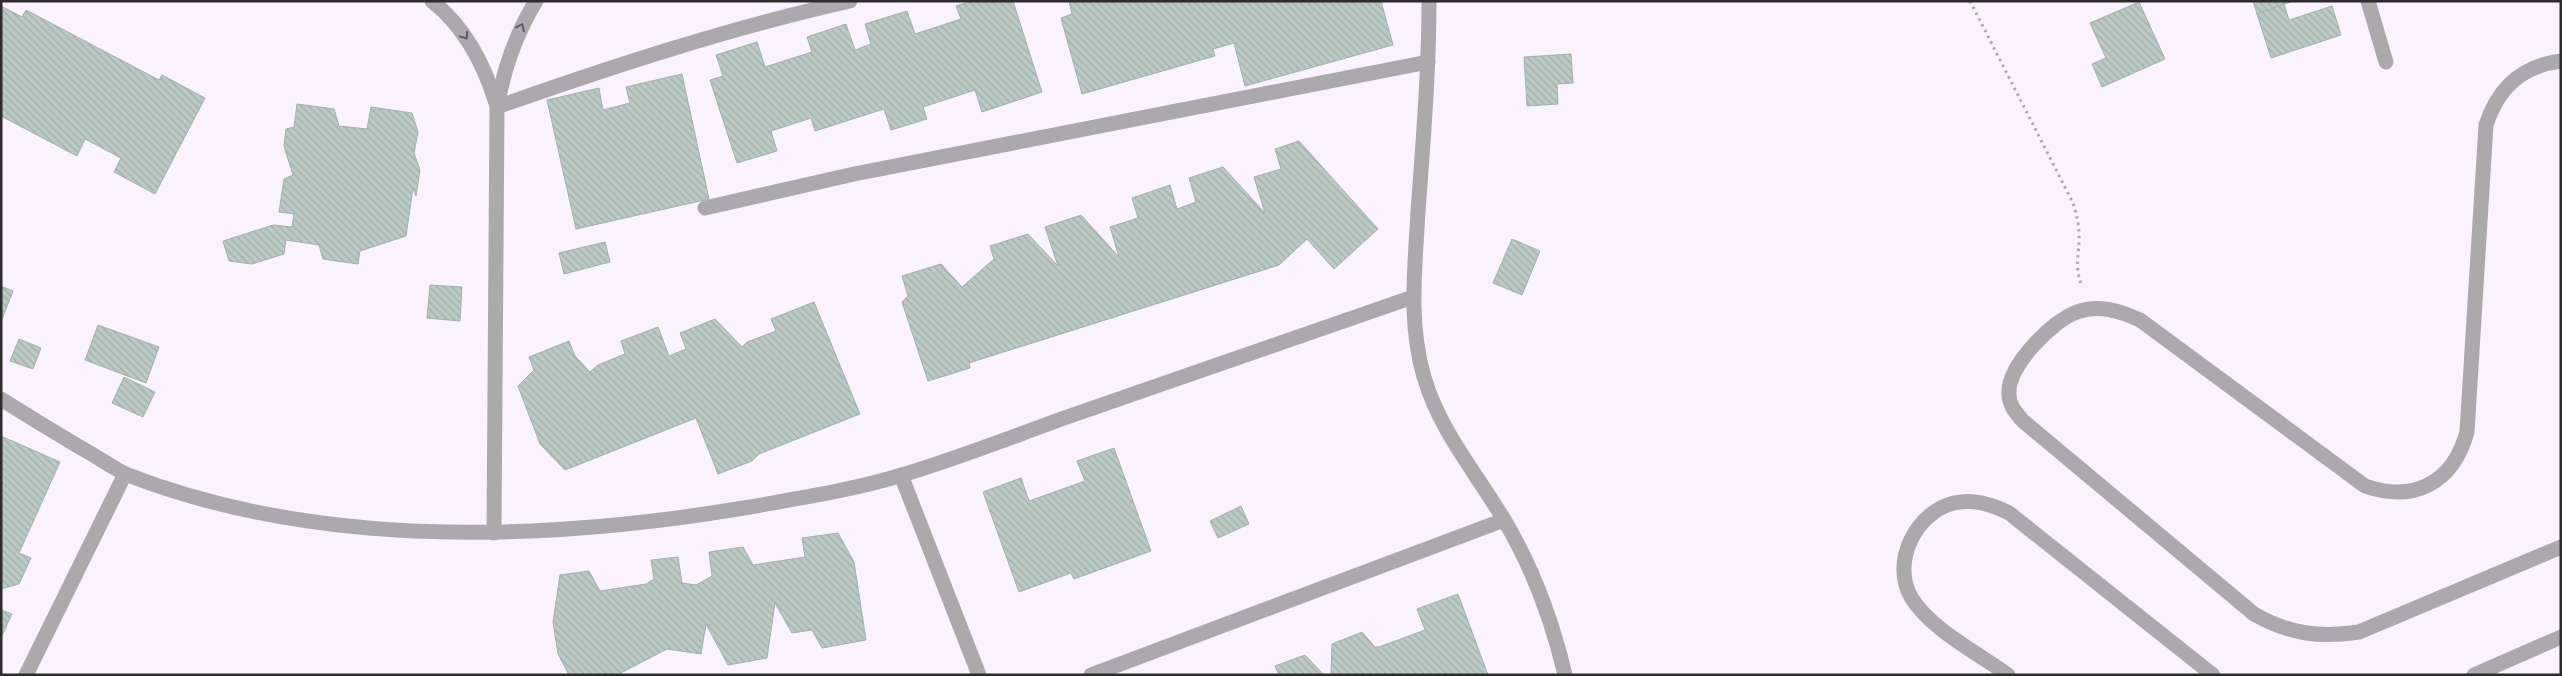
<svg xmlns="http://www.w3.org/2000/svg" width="2562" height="676" font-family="'DM Sans',sans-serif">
  <defs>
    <pattern id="building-back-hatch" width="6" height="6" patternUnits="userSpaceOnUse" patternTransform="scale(1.25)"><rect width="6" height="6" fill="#bbcac5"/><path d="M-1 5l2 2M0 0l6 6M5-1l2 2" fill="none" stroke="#a1aeaa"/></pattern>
  </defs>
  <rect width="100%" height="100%" fill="#faf3ff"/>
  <g fill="url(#building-back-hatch)" stroke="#a2b1ac">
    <polygon points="972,1 1013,1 1042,92 982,112 975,90 923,107 927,119 891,130 884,109 815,131 811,118 771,131 777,151 737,163 710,80 723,76 716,55 757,42 765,67 812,52 807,37 846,24 855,50 871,44 865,24 907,11 915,34 961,19 956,6"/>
    <polygon points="1069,1 1381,1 1393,45 1245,86 1234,43 1213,49 1215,56 1082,94 1061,18 1072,14"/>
    <polygon points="2253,1 2293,1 2257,14"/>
    <polygon points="2139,2 2165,59 2102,87 2092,64 2106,58 2090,23"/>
    <polygon points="2284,4 2289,20 2332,6 2341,35 2271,58 2257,14"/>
    <polygon points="1,6 22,17 26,10 159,80 162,75 205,98 155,194 114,172 121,158 85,139 77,156 1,116"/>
    <polygon points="1571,54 1573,83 1557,84 1558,104 1527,106 1524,57"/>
    <polygon points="682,74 709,199 576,229 547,100 599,88 603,110 630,103 626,87"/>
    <polygon points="297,104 334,109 339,126 367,129 371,107 412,113 418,132 414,153 420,170 416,196 413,188 406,236 360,251 358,264 323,259 319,245 286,240 284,254 252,264 229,261 223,241 273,225 292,227 294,214 279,212 284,179 293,175 284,146 286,129 294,127"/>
    <polygon points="1299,141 1378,229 1334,269 1307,239 1279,265 969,363 970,368 928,381 902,302 908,296 902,276 941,264 962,287 994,259 990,246 1028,234 1058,266 1045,227 1081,215 1119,257 1110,227 1138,218 1132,198 1170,185 1177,209 1196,202 1189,178 1223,167 1265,213 1254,177 1281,169 1275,149"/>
    <polygon points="1512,239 1540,251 1522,295 1493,283"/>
    <polygon points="605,242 610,262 564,274 559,253"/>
    <polygon points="430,285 462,287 460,321 427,318"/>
    <polygon points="1,286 13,291 2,319 1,318"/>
    <polygon points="814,302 860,414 759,454 752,461 718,474 696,418 565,470 540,444 518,386 534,370 529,357 569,341 575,356 590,372 598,365 625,354 621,341 658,327 669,356 686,349 680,333 715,319 742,347 747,342 776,331 771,319"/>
    <polygon points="98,325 159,347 146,383 85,360"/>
    <polygon points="19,339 41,348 33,369 10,361"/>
    <polygon points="124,377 155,392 143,417 112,403"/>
    <polygon points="1,436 60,462 19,553 31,558 19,584 1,589"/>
    <polygon points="1114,448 1151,551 1074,579 1071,573 1019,592 983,492 1021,478 1029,501 1085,481 1077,461"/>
    <polygon points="1241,506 1249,524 1218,538 1210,521"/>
    <polygon points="838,533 854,562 866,640 822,648 812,630 792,633 775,603 767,658 728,665 706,624 701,654 667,649 617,675 569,675 558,654 553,622 560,575 589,571 600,591 646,584 654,579 651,560 678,557 682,583 696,585 712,576 709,552 743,547 753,565 805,557 802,538"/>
    <polygon points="1458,594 1488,675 1331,675 1332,644 1362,632 1375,647 1379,647 1425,630 1417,609"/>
    <polygon points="1,610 12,614 1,638"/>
    <polygon points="1305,655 1324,675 1279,675 1275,666"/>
  </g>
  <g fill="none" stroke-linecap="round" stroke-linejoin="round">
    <path stroke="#aea9b2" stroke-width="3" stroke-dasharray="2.5 4" stroke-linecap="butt" d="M1970 1 2073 203C2076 213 2079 223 2079 234 2080 253 2074 264 2081 284"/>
    <g stroke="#aca9ae" stroke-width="15">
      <path d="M432 1C465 27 484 64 496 103"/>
      <path d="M1429 1C1429 72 1423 142 1418 212 1415 268 1408 322 1424 377 1440 431 1474 470 1503 518 1532 566 1552 620 1565 675"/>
      <polyline points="2368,1 2386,62"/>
      <path d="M2561 61C2521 66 2498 88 2486 125L2467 432C2453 483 2414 503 2365 486L2140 320C2120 311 2099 304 2077 312 2053 320 2009 365 2009 391 2008 404 2015 412 2023 421L2254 614C2289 634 2320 638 2359 632L2561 547"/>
      <path d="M497 107C613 66 730 28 850 1"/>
      <polyline points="705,208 854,174 1428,62"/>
      <path d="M1 399C30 417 60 436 90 453 102 460 115 469 128 475 322 550 548 541 750 507 800 498 853 490 902 475 959 458 1014 436 1070 416 1184 377 1298 337 1413 297"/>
      <polyline points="901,475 979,675"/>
      <path d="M494 533 497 107C504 68 515 35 536 1"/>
      <polyline points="26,675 125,474"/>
      <polyline points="1091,675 1504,520"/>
      <path d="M2008 675C1978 653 1930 629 1911 597 1891 562 1916 512 1954 503 1974 499 1991 504 2009 513L2213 675"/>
      <polyline points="2474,675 2561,637"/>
    </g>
  </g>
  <defs><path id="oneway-chevron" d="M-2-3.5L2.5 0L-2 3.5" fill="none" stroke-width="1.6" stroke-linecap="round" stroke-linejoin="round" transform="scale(1.25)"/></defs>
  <g stroke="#605d62">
    <use href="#oneway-chevron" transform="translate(521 27) rotate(-65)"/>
    <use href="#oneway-chevron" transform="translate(465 36) rotate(54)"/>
  </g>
  <rect width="2562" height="676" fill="none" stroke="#2d2b2f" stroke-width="5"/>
</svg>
